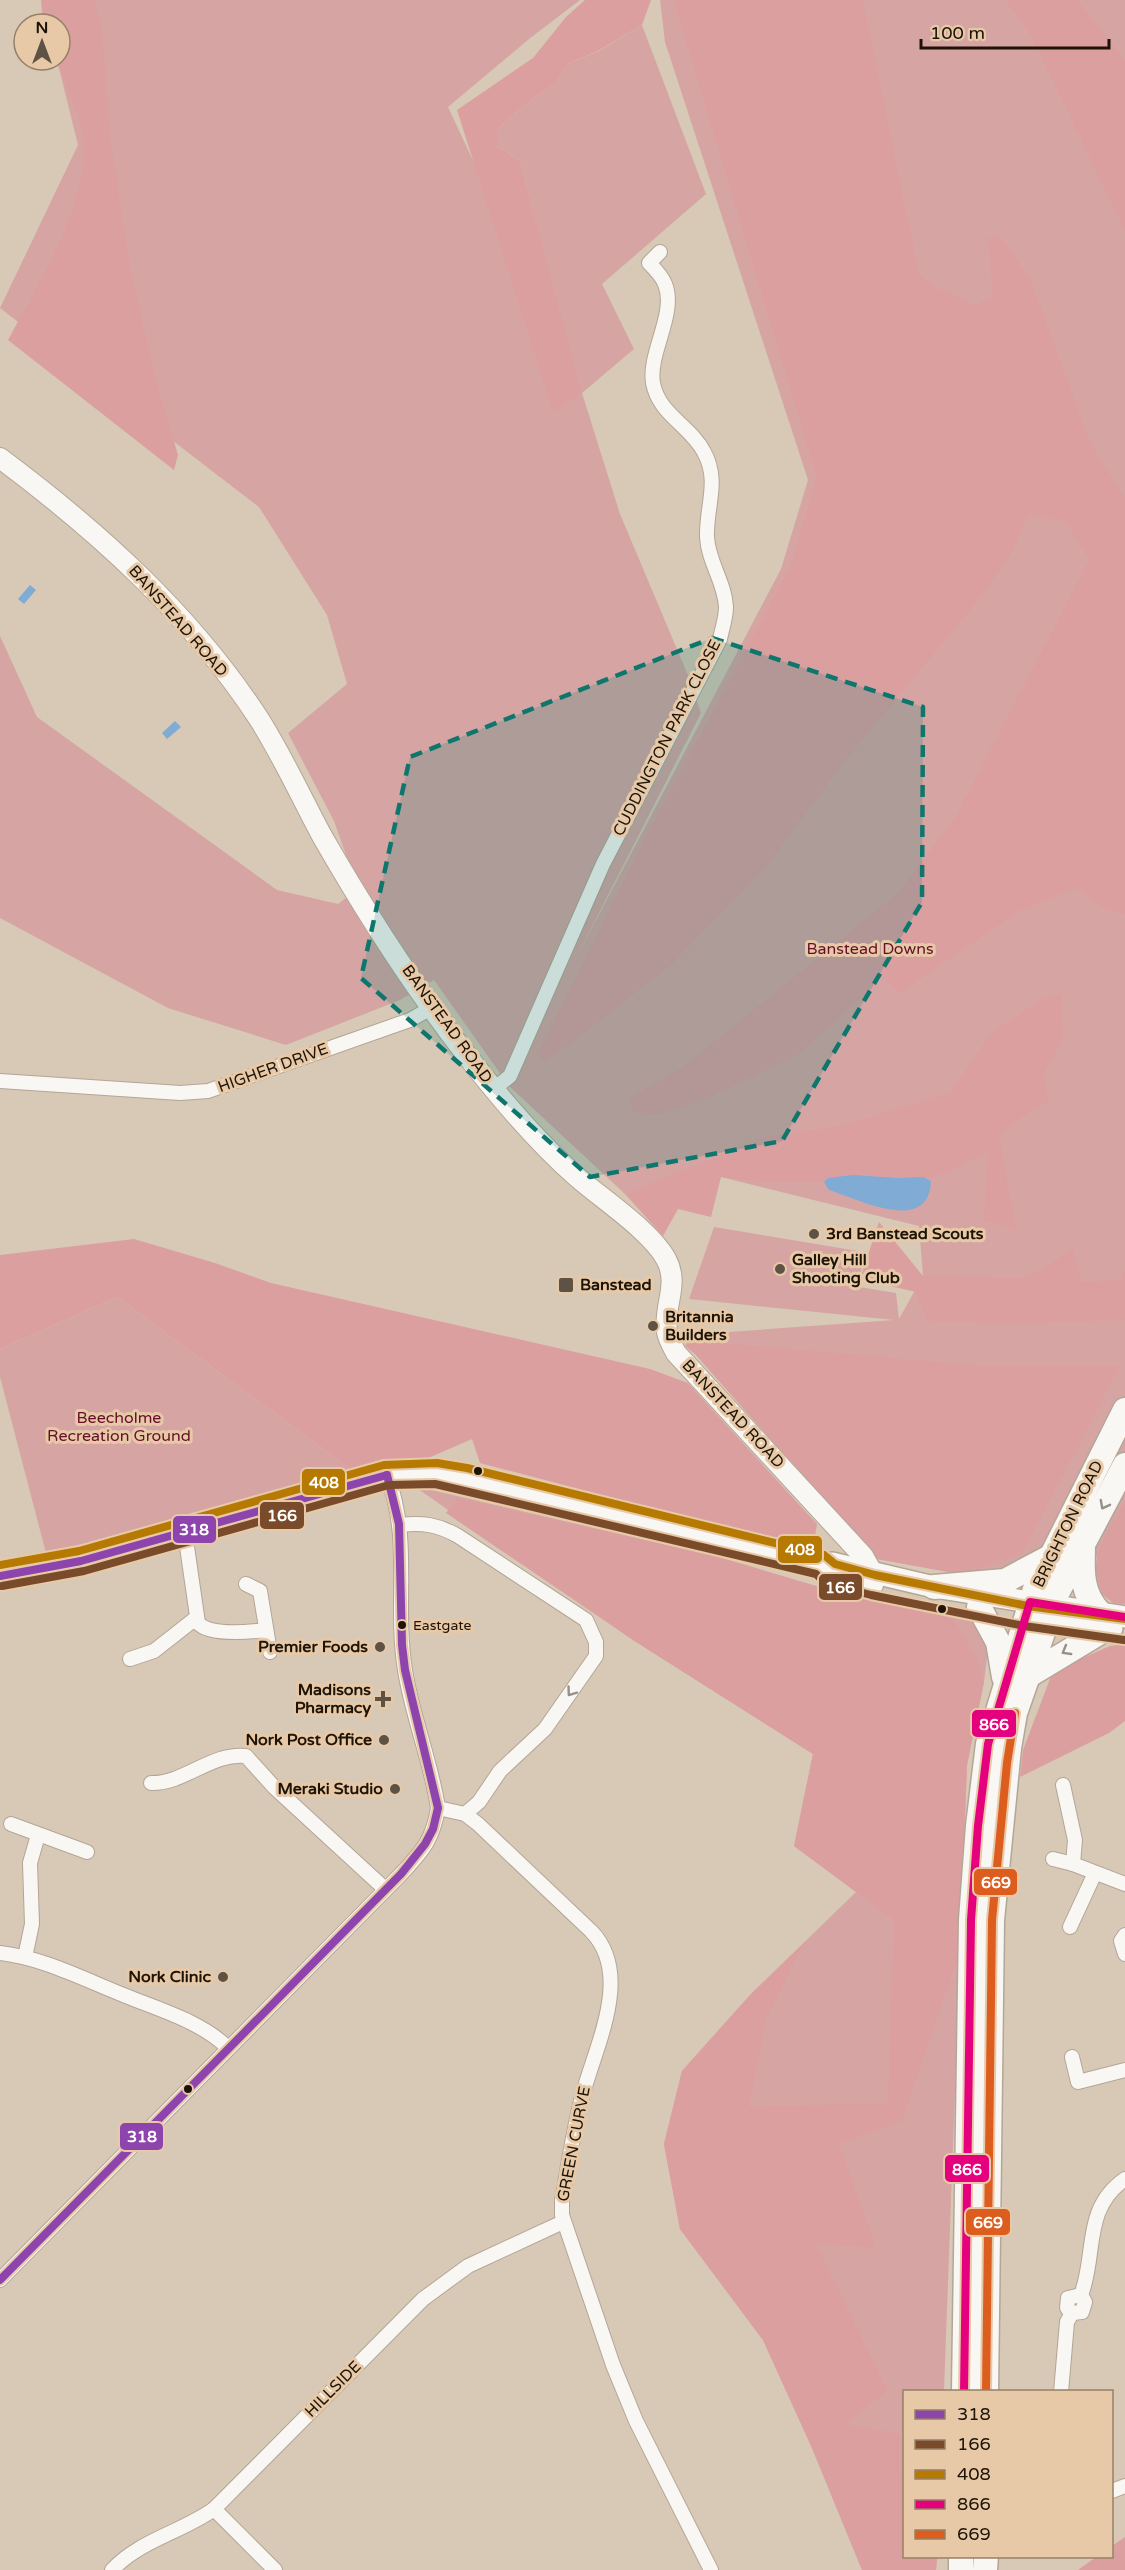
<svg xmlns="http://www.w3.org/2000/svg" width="1125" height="2570" font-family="'Varela Round',sans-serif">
  <rect width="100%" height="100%" fill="#d8c8b6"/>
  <g fill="#d6a5a3">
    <path d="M42 0H580L529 39 448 107 580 389 520 161 497 146V129L537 95 555 84 569 63 599 51 642 25 706 194 602 284 634 349 582 393 620 514 690 680 701 713 575 960 781 569 808 480 665 42 660 0H1125V1604C1096 1602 1096 1580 1097 1557L1029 1558 1019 1569 964 1574 877 1559 696 1355 701 1334 894 1320 689 1299 714 1227 864 1252 859 1287 896 1293 899 1319 923 1276 919 1226 721 1177 625 1194 509 1086 434 980 400 1000 286 1045 168 1008 0 918V636L37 717 277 890 338 904 358 889 334 821 288 733 347 684 327 615 259 507 0 308 78 145 57 60H60V24Z"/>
    <polygon points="117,1297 353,1471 182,1519 46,1553 0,1377 0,1349"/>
    <polygon points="414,1486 715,1556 836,1592 967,1619 981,1628 988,1649 984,1682 967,1765 944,2391 904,2392 904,2556 937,2557 936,2570 862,2570 812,2448 763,2340 680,2229 664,2144 682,2071 751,1994 856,1892 794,1846 813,1754 633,1640"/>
  </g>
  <g fill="#dc9fa0">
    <path d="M41 0H95L102 32 110 134 131 274 159 391 178 455 174 470 8 340C36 288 89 202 84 142 83 123 63 80 56 60H60V24H43Z"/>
    <polygon points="585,0 651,0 642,25 598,51 569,63 555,84 537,95 497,129 497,146 520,161 582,393 553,412 457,110 533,58 566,17"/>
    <polygon points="678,0 863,0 919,274 936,287 975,305 993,297 988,239 999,234 1031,281 1091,444 1125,497 1125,915 1106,909 1076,888 1018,912 900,993 882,978 798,1055 707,1098 659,1114 632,1112 631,1097 683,1067 899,892 956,816 1089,560 1066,522 1029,514 1009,557 981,597 848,757 768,864 671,965 567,1046 543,1061 539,1052 643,843 789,569 817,478 674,2"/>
    <polygon points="1005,0 1077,0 1125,60 1125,231 1029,32"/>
    <path d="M1061 994 1063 1038 1043 1075 1049 1102 1028 1113 999 1135 1016 1230 984 1221 988 1151C973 1158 943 1178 927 1178 894 1178 861 1174 828 1178L824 1182H762L721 1177 711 1217 678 1209 663 1236 625 1194 764 1137 840 1126 950 1093 991 1033 1044 998Z"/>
    <polygon points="879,1222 923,1276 1027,1278 1073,1249 1081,1282 1120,1280 1125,1269 1125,1320 1016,1324 927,1321 916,1292 860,1279"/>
    <polygon points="134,1239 215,1263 271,1283 650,1369 688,1383 817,1524 813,1549 788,1544 480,1463 472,1439 426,1459 353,1471 117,1297 0,1349 0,1255"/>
    <polygon points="688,1340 983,1366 1120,1366 1023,1552 964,1575 877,1559 696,1355 685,1346"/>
    <polygon points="457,1498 715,1556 836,1592 953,1618 976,1657 984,1682 967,1765 959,1955 902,2121 839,2144 876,2248 815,2243 888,2391 845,2424 901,2434 904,2556 937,2557 936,2570 862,2570 812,2448 763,2340 680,2229 664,2144 682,2071 751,1994 804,1943 766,2019 749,2107 888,2103 894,1920 794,1846 813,1754 633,1640 446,1513"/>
    <path d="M1125 1502V1604L1113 1603 1101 1593C1100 1585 1096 1577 1096 1569 1095 1547 1115 1521 1125 1502Z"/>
    <polygon points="1125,1644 1125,1721 1109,1733 1020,1777 1023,1750 1053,1671 1110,1646"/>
    <polygon points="1125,2537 1125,2570 1078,2570 1096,2557 1112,2556 1112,2546"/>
  </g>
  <g fill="#7fabd5">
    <polygon points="30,585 36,590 24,604 18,599"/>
    <polygon points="175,721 181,727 167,739 162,733"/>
    <path d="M853 1175 898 1178 923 1177 931 1181C929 1236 858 1199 829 1190L824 1182 828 1178Z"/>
  </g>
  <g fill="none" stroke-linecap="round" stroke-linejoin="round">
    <defs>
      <g id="street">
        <polyline points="0,1081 180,1093 208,1091 410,1020 431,1008"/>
        <path d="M494 1089 510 1076 603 864 720 639C722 629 726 618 726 607 725 583 708 561 707 537 706 506 720 481 704 452 690 425 659 415 653 383 648 353 677 313 665 284 662 276 655 269 649 263L660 252"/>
        <path d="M401 1525C422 1522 439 1525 458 1536L586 1620 596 1642V1656L545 1729 500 1771 479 1802 465 1814"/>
        <path d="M185 1533 198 1623C210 1636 249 1632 266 1630"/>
        <polyline points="246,1584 260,1591 270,1652"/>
        <polyline points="130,1659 154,1651 196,1618"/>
        <path d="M151 1783C184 1784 212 1752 246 1756L274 1787 385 1889"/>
        <polyline points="1063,1785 1075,1840 1073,1864 1125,1884"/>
        <path d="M438 1808 465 1814 478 1824 591 1931C635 1976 593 2050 581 2101 573 2133 568 2167 562 2200V2215L613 2365 636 2421 711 2570"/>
        <polyline points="11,1824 87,1852"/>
        <polyline points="1053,1859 1073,1864"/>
        <polyline points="1070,1927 1095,1873"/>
        <polyline points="1125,1935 1121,1941 1125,1954"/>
        <path d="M0 1953C44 1958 85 1980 126 1996 160 2010 202 2022 228 2048"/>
        <polyline points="25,1957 32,1924 30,1863 38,1835"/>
        <polyline points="1072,2057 1078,2082 1125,2070"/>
        <path d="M0 2280 401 1874C422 1851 433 1840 438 1808 431 1761 412 1716 405 1670 394 1602 412 1541 387 1475"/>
        <path d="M1081 2295C1097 2254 1082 2209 1125 2179"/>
        <polyline points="1072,2313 1067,2308 1068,2298 1081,2295"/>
        <polyline points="1072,2313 1082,2312 1085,2302 1081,2295"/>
        <polyline points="1061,2392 1067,2322 1072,2313"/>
        <polyline points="1112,2491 1125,2486"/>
        <polyline points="214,2509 275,2570"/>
        <path d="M112 2570C140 2540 182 2532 214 2509L423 2299 468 2266 563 2222"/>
      </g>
      <path id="secondary" d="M0 458C99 532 191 615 259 719 283 757 301 797 322 836 365 911 412 985 465 1053 499 1097 535 1140 577 1177 602 1199 651 1231 666 1259 680 1284 663 1306 667 1332 668 1339 673 1347 676 1353L863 1556 872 1572 873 1585"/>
      <g id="primary">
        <polyline points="0,1576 81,1561 387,1475 436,1473 465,1478 822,1565 832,1563 934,1587 1125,1617"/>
        <polyline points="1033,1617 1112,1628"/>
      </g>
      <g id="highway">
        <path d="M1083 1550C1082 1573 1082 1594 1099 1612"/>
        <polyline points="934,1587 1005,1581 1050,1557"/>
        <polyline points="979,1607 998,1642 1004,1677"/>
        <polyline points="1026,1677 1107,1628"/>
        <polyline points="964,2392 971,1920 978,1826 988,1744 1035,1589 1125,1410"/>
        <polyline points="986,2392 992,1920 1009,1748 1015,1713 1056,1595 1125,1465"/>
        <polyline points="961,2570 961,2556"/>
        <polyline points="985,2570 986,2556"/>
      </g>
    </defs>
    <use href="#street" stroke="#b3a697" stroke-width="16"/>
    <use href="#secondary" stroke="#b3a697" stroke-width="22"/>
    <use href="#primary" stroke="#b3a697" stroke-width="24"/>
    <use href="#highway" stroke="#b3a697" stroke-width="27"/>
    <use href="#street" stroke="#f9f7f4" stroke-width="14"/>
    <use href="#secondary" stroke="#f9f7f4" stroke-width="20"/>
    <use href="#primary" stroke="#f9f7f4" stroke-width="21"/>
    <use href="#highway" stroke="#f9f7f4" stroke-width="24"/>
    <defs>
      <g id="bus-1">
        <polyline points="0,1576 81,1561 387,1475"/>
        <polyline points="0,2280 401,1874 425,1844 433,1829 438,1808 405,1670 402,1645 399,1524 387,1475"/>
      </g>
      <polyline id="bus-2" points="2,1586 84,1571 389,1485 435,1484 816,1574 825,1583 871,1595 1024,1626 1124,1640"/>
      <polyline id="bus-3" points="0,1565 79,1551 384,1465 437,1463 467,1468 824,1555 835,1564 875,1575 1028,1606 1125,1619"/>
      <polyline id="bus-4" points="964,2392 971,1920 978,1826 988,1744 1030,1602 1125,1617"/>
      <polyline id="bus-5" points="986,2392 992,1920 1007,1763 1015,1713"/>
    </defs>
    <use href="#bus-1" stroke="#e7c9a7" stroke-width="12"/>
    <use href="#bus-2" stroke="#e7c9a7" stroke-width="12"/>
    <use href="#bus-3" stroke="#e7c9a7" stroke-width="12"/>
    <use href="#bus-4" stroke="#e7c9a7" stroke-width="12"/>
    <use href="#bus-5" stroke="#e7c9a7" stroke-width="12"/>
    <use href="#bus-1" stroke="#8e44ad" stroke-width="8"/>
    <use href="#bus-2" stroke="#7a4b2a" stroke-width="8"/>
    <use href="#bus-3" stroke="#b67a02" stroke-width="8"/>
    <use href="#bus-4" stroke="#e5007d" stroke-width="8"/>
    <use href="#bus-5" stroke="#dd5d1f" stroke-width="8"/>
  </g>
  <defs><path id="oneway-chevron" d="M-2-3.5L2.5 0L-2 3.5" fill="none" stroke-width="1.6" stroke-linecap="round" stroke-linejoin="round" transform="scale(1.5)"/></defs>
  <g stroke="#969089">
    <use href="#oneway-chevron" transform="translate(1104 1505) rotate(118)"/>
    <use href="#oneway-chevron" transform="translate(1066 1651) rotate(150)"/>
    <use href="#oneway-chevron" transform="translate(571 1692) rotate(126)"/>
  </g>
  <path fill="#0f766e" fill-opacity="0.2" stroke="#0f766e" stroke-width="4.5" stroke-dasharray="12 8" stroke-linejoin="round" d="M712 638 923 707 922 902 782 1141 590 1177 361 978 410 757Z"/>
  <g fill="#5e5244" stroke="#e7c9a7" stroke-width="2">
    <circle cx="814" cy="1234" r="6"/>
    <circle cx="780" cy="1269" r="6"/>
    <rect x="558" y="1277" width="16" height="16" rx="3"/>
    <circle cx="653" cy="1326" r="6"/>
    <circle cx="380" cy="1647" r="6"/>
    <path d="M380 1690h6v6h6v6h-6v6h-6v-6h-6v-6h6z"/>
    <circle cx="384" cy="1740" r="6"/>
    <circle cx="395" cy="1789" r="6"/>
    <circle cx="223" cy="1977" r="6"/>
  </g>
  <g fill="#1d1307" stroke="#e7c9a7" stroke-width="2">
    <circle cx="478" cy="1471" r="5"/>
    <circle cx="942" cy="1609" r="5"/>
    <circle cx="402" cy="1625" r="5"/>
    <circle cx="188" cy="2089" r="5"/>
  </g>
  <g text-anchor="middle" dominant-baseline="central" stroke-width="6" stroke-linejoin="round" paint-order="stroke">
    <g font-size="14" fill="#1d1307" stroke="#e7c9a7" text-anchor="start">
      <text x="413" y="1625">Eastgate</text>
    </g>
    <g font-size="16" fill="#1d1307" stroke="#e7c9a7">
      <text transform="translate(178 621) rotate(49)">BANSTEAD ROAD</text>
      <text transform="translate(667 738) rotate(-63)">CUDDINGTON PARK CLOSE</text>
      <text transform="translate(447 1024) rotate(54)">BANSTEAD ROAD</text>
      <text transform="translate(273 1068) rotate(-20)">HIGHER DRIVE</text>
      <text transform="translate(733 1414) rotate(47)">BANSTEAD ROAD</text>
      <text transform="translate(1068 1524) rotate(-64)">BRIGHTON ROAD</text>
      <text transform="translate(574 2144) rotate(-79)">GREEN CURVE</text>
      <text transform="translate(333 2389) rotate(-45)">HILLSIDE</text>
    </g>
    <g font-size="16" fill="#670d29" stroke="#e7c9a7">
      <text x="870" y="949">Banstead Downs</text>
      <text x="119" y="1418">Beecholme<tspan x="119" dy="18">Recreation Ground</tspan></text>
    </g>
    <g font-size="16" font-weight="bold" fill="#1d1307" stroke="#e7c9a7" text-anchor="end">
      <text x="826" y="1234" text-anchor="start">3rd Banstead Scouts</text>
      <text x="792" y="1260" text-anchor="start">Galley Hill<tspan x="792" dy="18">Shooting Club</tspan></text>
      <text x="580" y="1285" text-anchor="start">Banstead</text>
      <text x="665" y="1317" text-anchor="start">Britannia<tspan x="665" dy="18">Builders</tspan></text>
      <text x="368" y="1647">Premier Foods</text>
      <text x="371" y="1690">Madisons<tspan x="371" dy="18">Pharmacy</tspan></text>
      <text x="372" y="1740">Nork Post Office</text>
      <text x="383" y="1789">Meraki Studio</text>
      <text x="211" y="1977">Nork Clinic</text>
    </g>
  </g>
  <g stroke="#e7c9a7" stroke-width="2">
    <rect x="301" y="1468" width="45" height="28" rx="6" fill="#b67a02"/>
    <rect x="259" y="1501" width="46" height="29" rx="6" fill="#7a4b2a"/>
    <rect x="172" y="1515" width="45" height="29" rx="6" fill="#8e44ad"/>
    <rect x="777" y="1535" width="46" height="29" rx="6" fill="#b67a02"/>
    <rect x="818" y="1573" width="45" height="28" rx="6" fill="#7a4b2a"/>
    <rect x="971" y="1709" width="46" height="29" rx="6" fill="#e5007d"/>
    <rect x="973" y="1868" width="45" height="28" rx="6" fill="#dd5d1f"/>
    <rect x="119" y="2122" width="45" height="29" rx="6" fill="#8e44ad"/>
    <rect x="944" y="2154" width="46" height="29" rx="6" fill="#e5007d"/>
    <rect x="965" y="2208" width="46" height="28" rx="6" fill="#dd5d1f"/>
  </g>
  <g font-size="16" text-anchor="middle" font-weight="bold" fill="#fff">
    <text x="324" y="1488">408</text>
    <text x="282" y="1521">166</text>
    <text x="194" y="1535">318</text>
    <text x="800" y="1555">408</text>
    <text x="840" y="1593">166</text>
    <text x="994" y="1730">866</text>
    <text x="996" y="1888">669</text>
    <text x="142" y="2142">318</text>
    <text x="967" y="2175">866</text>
    <text x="988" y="2228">669</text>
  </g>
  <rect x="903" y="2390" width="210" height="168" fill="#e7c9a7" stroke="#968067" stroke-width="1.5"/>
  <rect x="915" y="2410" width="30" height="9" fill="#8e44ad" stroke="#968067" stroke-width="1.5"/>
  <text x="957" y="2420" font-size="18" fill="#1d1307">318</text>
  <rect x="915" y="2440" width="30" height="9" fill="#7a4b2a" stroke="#968067" stroke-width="1.5"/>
  <text x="957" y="2450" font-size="18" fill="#1d1307">166</text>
  <rect x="915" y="2470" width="30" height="9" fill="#b67a02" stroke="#968067" stroke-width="1.5"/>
  <text x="957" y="2480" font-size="18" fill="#1d1307">408</text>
  <rect x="915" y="2500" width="30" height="9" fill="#e5007d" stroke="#968067" stroke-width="1.5"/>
  <text x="957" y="2510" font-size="18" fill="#1d1307">866</text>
  <rect x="915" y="2530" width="30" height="9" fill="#dd5d1f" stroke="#968067" stroke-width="1.5"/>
  <text x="957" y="2540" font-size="18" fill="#1d1307">669</text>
  <g transform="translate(42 42)"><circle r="28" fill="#e7c9a7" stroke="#968067" stroke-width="1.5"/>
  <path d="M0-4.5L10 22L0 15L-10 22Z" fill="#5e5244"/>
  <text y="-9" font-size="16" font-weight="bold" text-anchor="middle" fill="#1d1307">N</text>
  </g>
  <path d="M921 39v9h188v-9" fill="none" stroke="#1d1307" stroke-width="3"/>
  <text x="930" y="39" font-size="18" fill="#1d1307" stroke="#e7c9a7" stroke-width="4.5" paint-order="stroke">100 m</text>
</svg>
